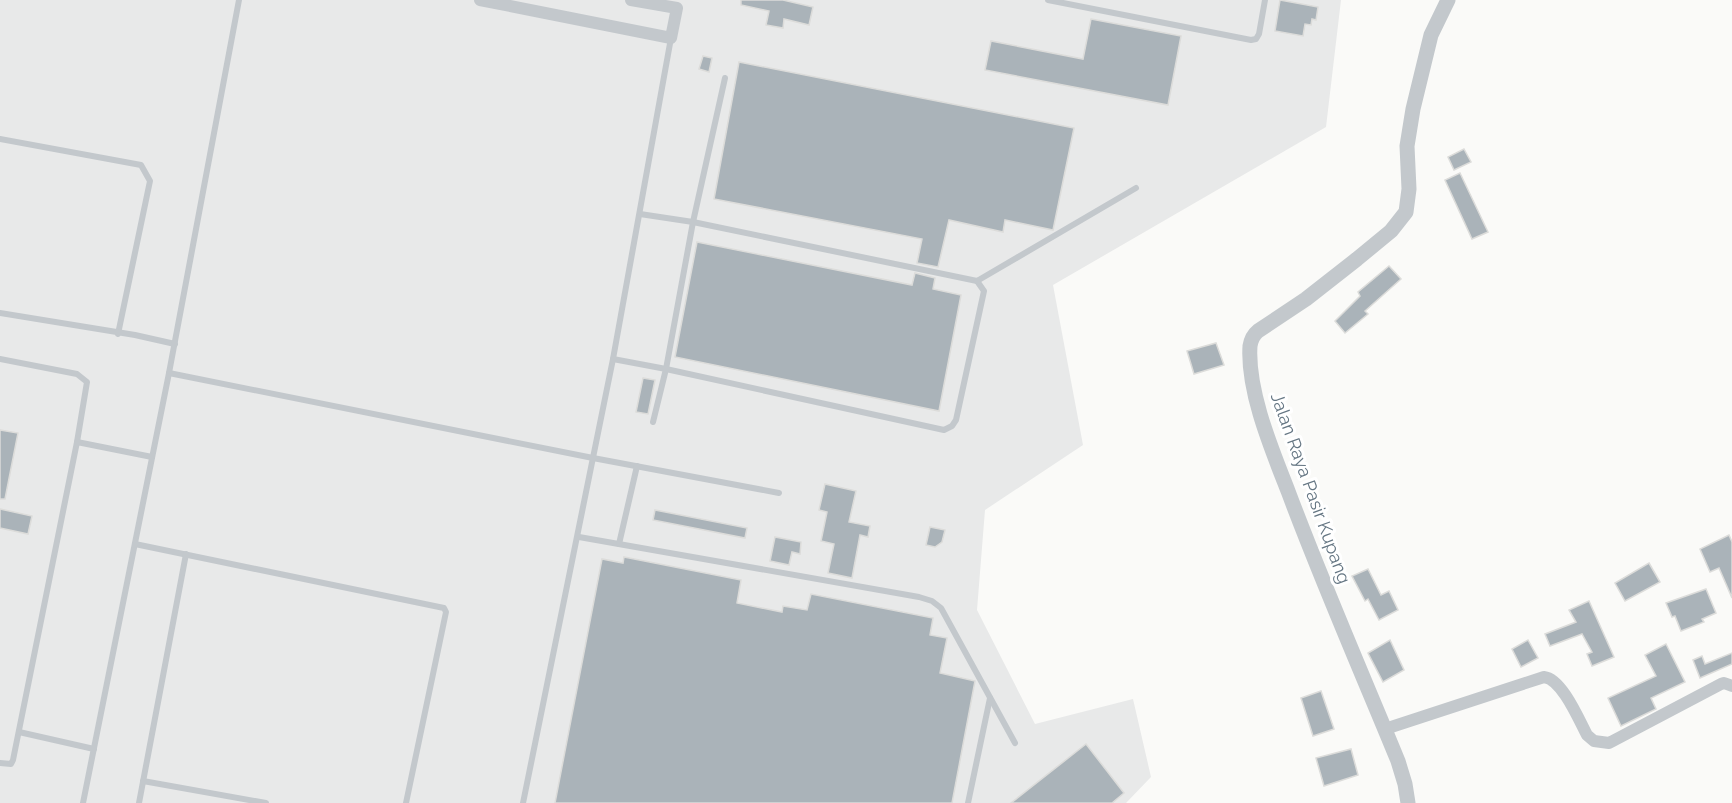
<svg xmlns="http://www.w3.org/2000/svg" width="1732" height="803" font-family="Raleway,sans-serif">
  <rect width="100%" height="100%" fill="#fafaf8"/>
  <polygon fill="#e8e9e9" points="0,0 1341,0 1326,127 1053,285 1083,445 985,510 977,610 1035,724 1133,699 1151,777 1126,803 0,803"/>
  <g fill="#aab3b9" stroke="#dcdcda" stroke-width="1.5">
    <polygon points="741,0 783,0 813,7 809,25 784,19 783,28 766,25 769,11 741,5"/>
    <polygon points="1280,0 1318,7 1316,20 1312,19 1311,25 1305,24 1303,36 1275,31"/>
    <polygon points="1091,19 1181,36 1168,105 985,70 991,41 1083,59"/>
    <polygon points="703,56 712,58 709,72 699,69"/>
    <polygon points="739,62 1074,128 1053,230 1005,220 1003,232 949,220 938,267 917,263 922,239 714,199"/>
    <polygon points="1464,149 1471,162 1454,170 1448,157"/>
    <polygon points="1460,173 1488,232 1472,239 1445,180"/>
    <polygon points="697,242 912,285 915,273 935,278 933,289 961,295 939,411 675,357"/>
    <polygon points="1389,266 1401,279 1365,311 1368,314 1345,333 1335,321 1360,296 1358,292"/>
    <polygon points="1216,343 1224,365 1194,374 1187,351"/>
    <polygon points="643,378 655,380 648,414 636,412"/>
    <polygon points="0,430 18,433 5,499 0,499"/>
    <polygon points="825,484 856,491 849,522 870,526 868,537 860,535 852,578 828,573 834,544 821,541 827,512 819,510"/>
    <polygon points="0,509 32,516 28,534 0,528"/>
    <polygon points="655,510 747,528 745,538 653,520"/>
    <polygon points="930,527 945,530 942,542 935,547 926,545"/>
    <polygon points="1729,535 1732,542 1732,598 1719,568 1710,572 1700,549"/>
    <polygon points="775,537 801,542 800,554 792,552 789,565 770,561"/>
    <polygon points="624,557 741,580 737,603 782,612 783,606 807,610 811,594 933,618 930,635 947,638 940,673 975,681 952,803 555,803 602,559 623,563"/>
    <polygon points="1649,563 1660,582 1625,601 1615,583"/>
    <polygon points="1368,569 1381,595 1389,591 1398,610 1379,620 1368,599 1365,601 1352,576"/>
    <polygon points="1706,589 1716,613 1702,619 1704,622 1681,631 1675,616 1672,617 1666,603"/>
    <polygon points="1589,601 1614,657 1592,666 1587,654 1592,652 1582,634 1550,646 1545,634 1576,622 1569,610"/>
    <polygon points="1390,640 1404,670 1383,682 1368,653"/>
    <polygon points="1528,640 1538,658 1521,667 1512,649"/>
    <polygon points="1666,644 1685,682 1651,698 1656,709 1621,726 1608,698 1656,676 1645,655"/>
    <polygon points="1732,653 1732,664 1700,678 1693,660 1702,656 1705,664"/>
    <polygon points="1321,691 1334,729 1313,736 1301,698"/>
    <polygon points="1086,744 1124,793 1112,803 1011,803"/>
    <polygon points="1351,749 1358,775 1324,786 1316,758"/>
  </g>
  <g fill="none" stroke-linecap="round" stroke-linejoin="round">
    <g stroke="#c3c8cc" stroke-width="6">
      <polyline points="1048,0 1251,40 1256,39 1259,34 1265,0"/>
      <polyline points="0,139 141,165 150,181 118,334"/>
      <polyline points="640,214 693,222 977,281 1136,188"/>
      <polyline points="0,313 135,335 175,344"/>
      <polyline points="0,359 77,374 87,382 77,442"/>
      <polyline points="613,359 666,369 944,430 952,426 956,420 984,291 977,281"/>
      <polyline points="169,373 593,458 779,493"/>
      <polyline points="653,422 666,369 693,222 725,78"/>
      <polyline points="579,537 919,597 932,601 941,608 1015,743"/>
      <polyline points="135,544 444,608 446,612 406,803"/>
      <polyline points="619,544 637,466"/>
      <polyline points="19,732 94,749"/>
      <polyline points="0,763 11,764 13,760 77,442 152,457"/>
      <polyline points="143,781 266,803"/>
      <polyline points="83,803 169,373 239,0"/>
      <polyline points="139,803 186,554"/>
      <polyline points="523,803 613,359 671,38"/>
      <polyline points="968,803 990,698"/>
    </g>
    <g stroke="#c3c8cc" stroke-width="12">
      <polyline points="480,0 671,38 677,8 631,0"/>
      <path d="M1385 729 1544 677C1562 679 1579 720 1587 735L1594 741 1609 743 1721 684 1724 683 1732 686"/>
    </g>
    <path stroke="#c3c8cc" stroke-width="15" d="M1408 803 1405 784 1398 761C1361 671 1322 582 1288 491 1272 450 1247 391 1250 346 1251 340 1253 335 1258 331L1306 299 1357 259 1391 231 1406 212 1409 189 1407 146 1413 109 1431 35 1448 0"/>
  </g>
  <g text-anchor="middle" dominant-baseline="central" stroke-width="6" stroke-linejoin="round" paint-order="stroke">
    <g font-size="18" fill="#657683" stroke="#fff">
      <text transform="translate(1311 488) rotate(70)">Jalan Raya Pasir Kupang</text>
    </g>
  </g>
</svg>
